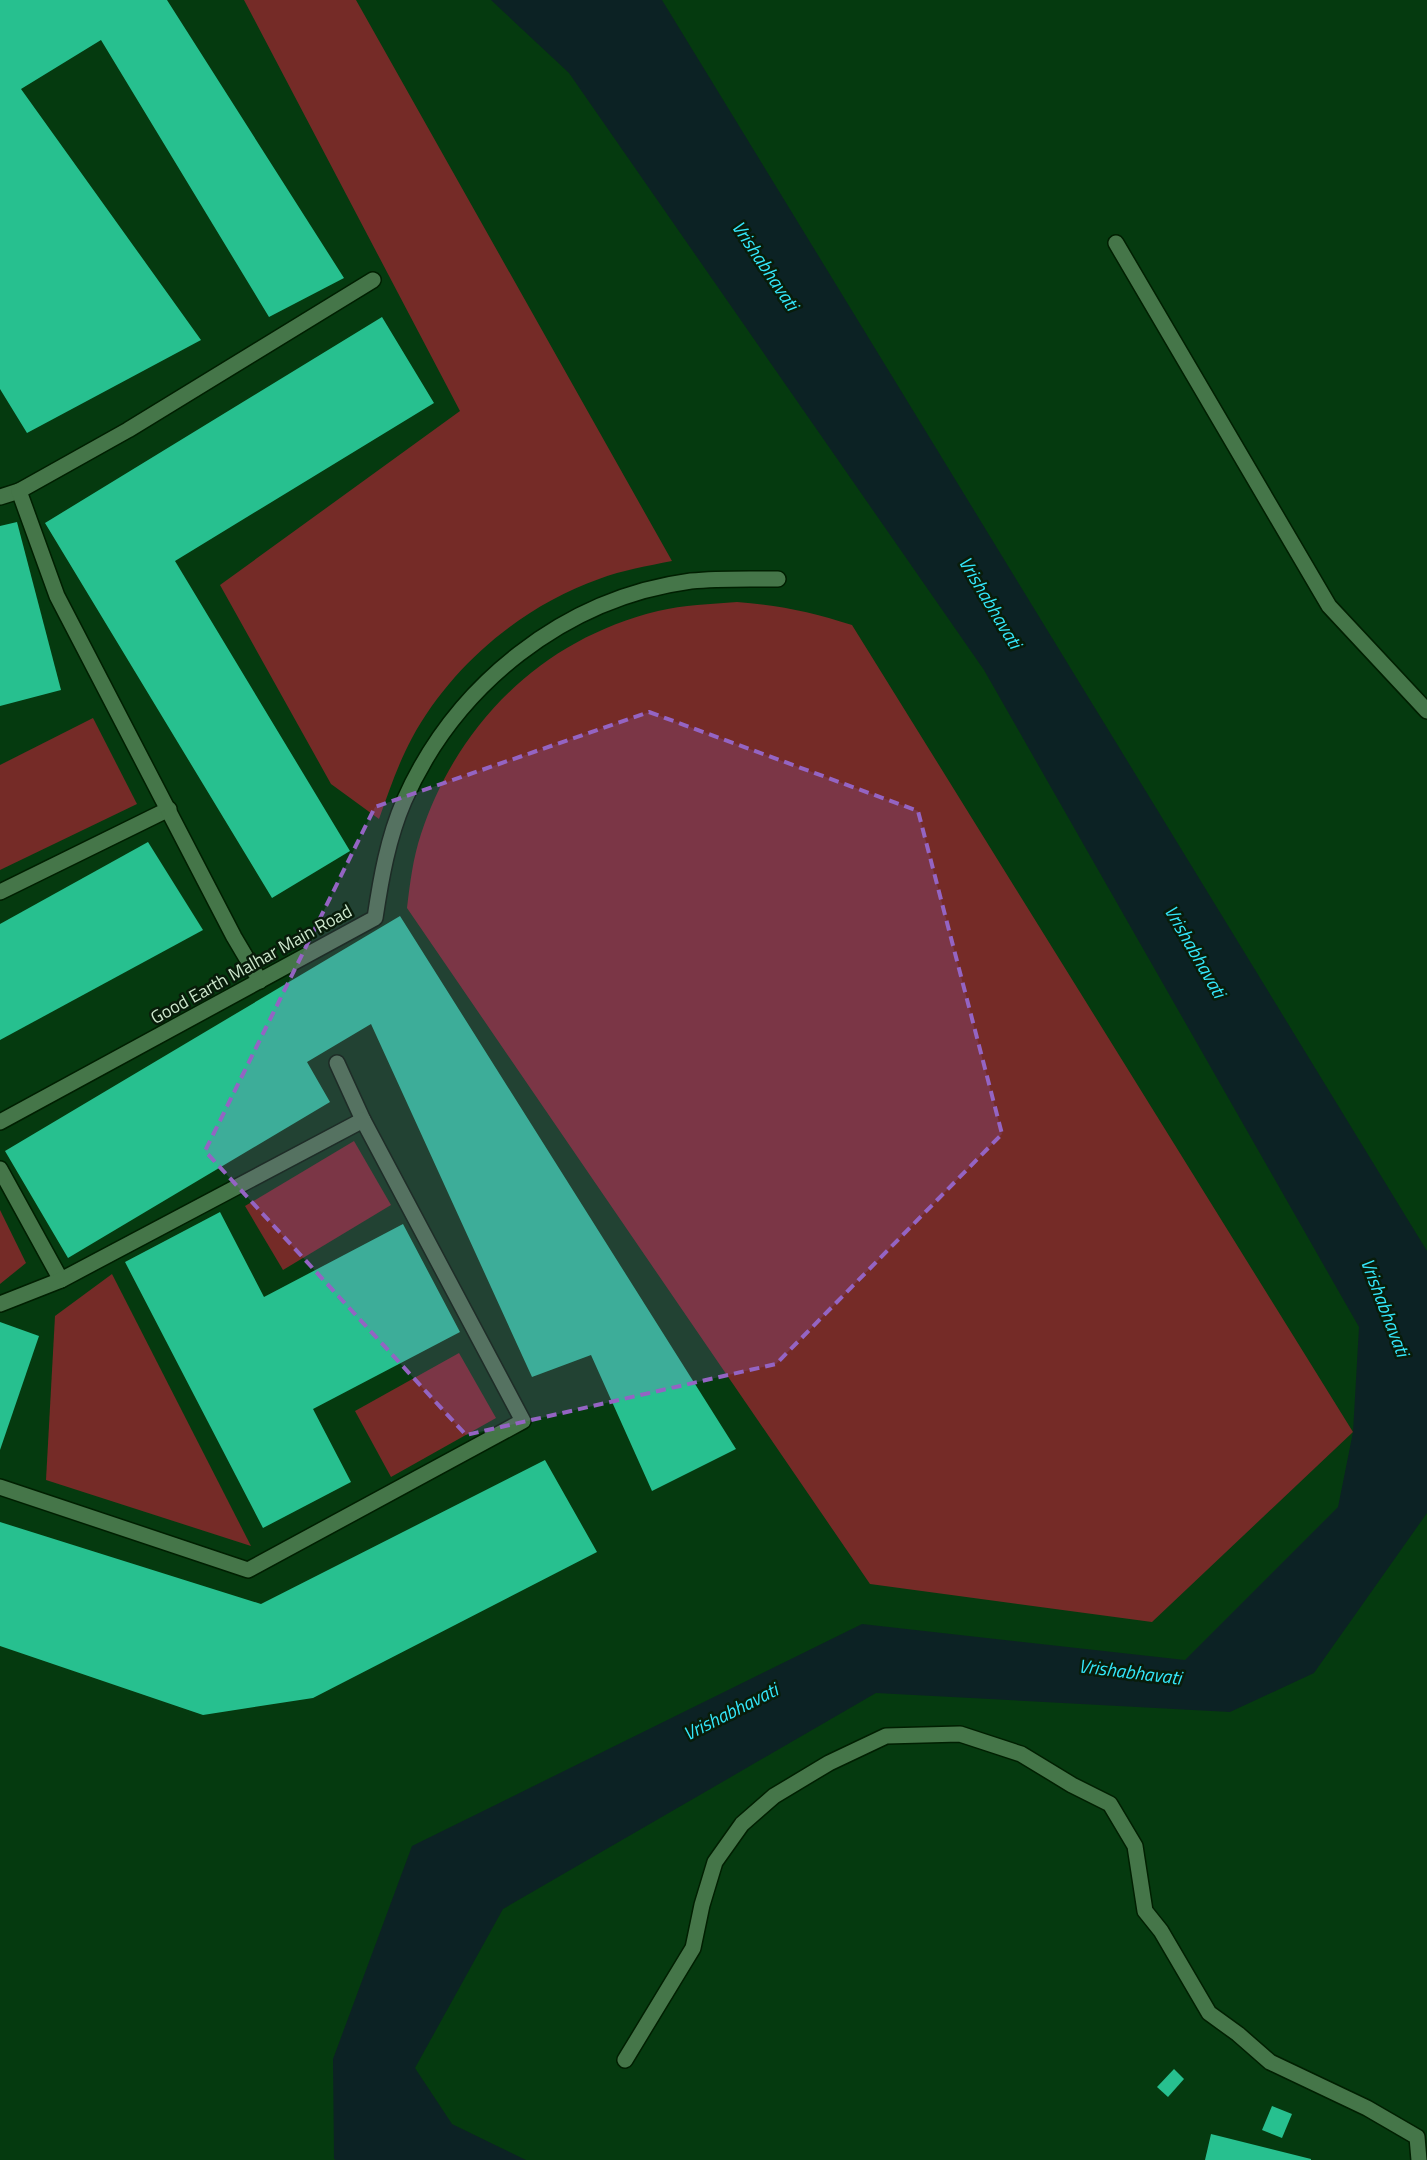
<svg xmlns="http://www.w3.org/2000/svg" width="1427" height="2160" font-family="'Titillium Web',sans-serif">
  <rect width="100%" height="100%" fill="#053a0f"/>
  <g fill="#752b27">
    <path d="M244 0H356L672 561C647 566 623 570 599 579 522 606 451 666 412 738 398 764 389 791 379 819L331 784 220 585 460 411Z"/>
    <path d="M737 602C778 605 812 612 852 625L1353 1432 1152 1622 870 1584 407 908C410 883 413 858 421 834 458 722 543 639 658 611 684 605 710 604 737 602Z"/>
    <polygon points="93,718 137,804 0,870 0,765"/>
    <polygon points="354,1141 391,1205 283,1270 245,1206"/>
    <polygon points="0,1210 26,1263 0,1284"/>
    <polygon points="112,1274 251,1546 46,1480 55,1316"/>
    <polygon points="459,1353 496,1418 391,1477 355,1411"/>
  </g>
  <polygon fill="#0c2224" points="491,0 662,0 1427,1251 1427,1513 1314,1673 1230,1712 876,1693 503,1909 415,2068 452,2124 526,2160 336,2160 334,2159 333,2059 412,1846 862,1624 1185,1660 1338,1507 1353,1432 1359,1327 984,670 569,73"/>
  <g fill="#27c08f">
    <polygon points="0,0 167,0 344,278 269,317 101,40 21,89 201,340 27,433 0,389"/>
    <polygon points="382,317 434,403 175,561 350,851 272,898 45,523"/>
    <polygon points="17,522 61,690 0,706 0,526"/>
    <polygon points="148,842 203,930 0,1040 0,924"/>
    <polygon points="400,916 736,1449 652,1491 591,1355 532,1377 371,1024 307,1062 330,1102 68,1258 5,1151"/>
    <polygon points="220,1212 264,1297 403,1224 460,1332 313,1409 351,1482 263,1528 125,1262"/>
    <polygon points="0,1322 39,1336 0,1450"/>
    <polygon points="545,1460 597,1552 313,1698 203,1715 0,1646 0,1522 261,1604"/>
    <polygon points="1174,2069 1184,2079 1168,2097 1157,2087"/>
    <polygon points="1272,2106 1292,2114 1282,2138 1262,2130"/>
    <polygon points="1211,2134 1311,2159 1311,2160 1205,2160"/>
  </g>
  <g fill="none" stroke-linecap="round" stroke-linejoin="round">
    <defs>
      <g id="minor">
        <polyline points="1116,243 1329,606 1427,711"/>
        <polyline points="0,497 19,491"/>
        <polyline points="0,892 169,809"/>
        <polyline points="260,981 234,937 57,596 19,491 128,430 373,280"/>
        <polyline points="337,1063 363,1120"/>
        <path d="M0 1122 375 918C381 878 388 838 404 801 455 685 564 598 691 581 720 578 749 579 778 579"/>
        <polyline points="0,1169 61,1280"/>
        <polyline points="0,1304 61,1280 363,1120 523,1421 248,1570 0,1487"/>
        <polyline points="625,2060 693,1948 702,1905 715,1862 742,1824 774,1796 829,1763 886,1736 960,1734 1021,1754 1072,1785 1110,1804 1135,1846 1145,1911 1161,1931 1209,2013 1238,2034 1270,2062 1367,2108 1417,2137 1419,2160"/>
      </g>
    </defs>
    <use href="#minor" stroke="#001f01" stroke-width="18"/>
    <use href="#minor" stroke="#457649" stroke-width="15"/>
  </g>
  <path fill="#9464c3" fill-opacity="0.2" stroke="#9464c3" stroke-width="4" stroke-dasharray="10 6" stroke-linejoin="round" d="M649 712 918 811 1002 1134 776 1364 466 1435 205 1151 375 807Z"/>
  <g text-anchor="middle" dominant-baseline="central" stroke-width="5" stroke-linejoin="round" paint-order="stroke">
    <g font-size="18" fill="#cde7cd" stroke="#081c0a">
      <text transform="translate(251 964) rotate(-29)">Good Earth Malhar Main Road</text>
    </g>
    <g font-size="19" font-style="italic" fill="#34e7fa" stroke="#081c0a">
      <text transform="translate(766 265) rotate(56)">Vrishabhavati</text>
      <text transform="translate(991 602) rotate(59)">Vrishabhavati</text>
      <text transform="translate(1196 951) rotate(60)">Vrishabhavati</text>
      <text transform="translate(1386 1307) rotate(69)">Vrishabhavati</text>
      <text transform="translate(1130 1671) rotate(7)">Vrishabhavati</text>
      <text transform="translate(730 1711) rotate(-27)">Vrishabhavati</text>
    </g>
  </g>
</svg>
